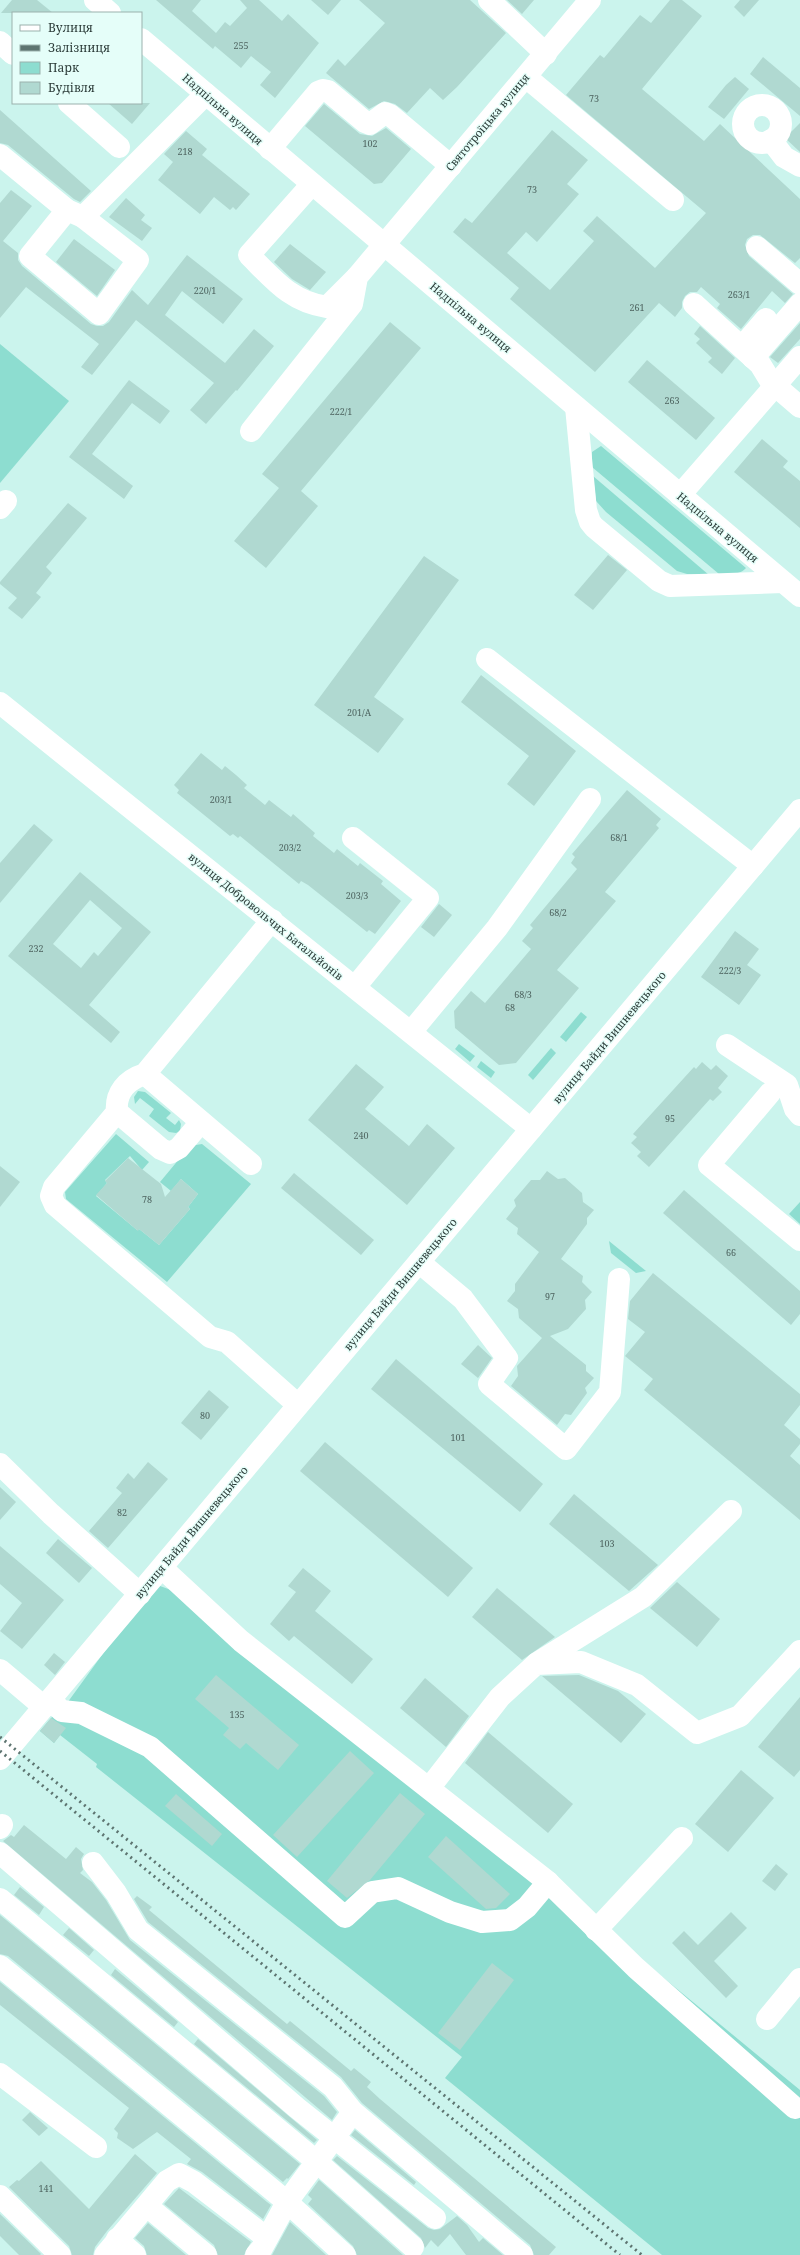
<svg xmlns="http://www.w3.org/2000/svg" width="800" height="2255" font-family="'Noto Serif',serif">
  <rect width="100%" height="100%" fill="#cbf4ed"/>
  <g fill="#8dddd0">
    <polygon points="0,344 69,401 0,483"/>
    <path d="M601 446 746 568C739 576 728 574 719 574L592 467V452Z"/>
    <polygon points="593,476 709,575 687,574 677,571 606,512 596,501"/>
    <polygon points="581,1012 587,1017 566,1042 560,1037"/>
    <polygon points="459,1044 475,1056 470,1062 455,1049"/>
    <polygon points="551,1048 556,1053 533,1080 528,1075"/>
    <polygon points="481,1061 495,1072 491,1078 477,1067"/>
    <polygon points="138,1091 145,1092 171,1113 166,1118 175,1125 179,1120 181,1124 180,1131 176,1133 169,1132 149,1116 154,1109 140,1098 135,1104 134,1097"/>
    <polygon points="116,1134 149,1162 142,1170 130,1156 105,1180 107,1183 96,1196 137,1230 139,1229 159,1245 190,1209 188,1207 198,1194 181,1179 171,1191 160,1182 190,1146 202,1144 251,1184 167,1282 66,1199 65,1192"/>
    <polygon points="800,1202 800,1224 789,1214"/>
    <polygon points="609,1241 646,1271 636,1273 611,1253"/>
    <polygon points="160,1586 171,1590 643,1961 800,2090 800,2255 662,2255 445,2078 462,2057 96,1767 97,1764 60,1735 54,1743 40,1731 52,1717 62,1710 150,1589"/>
  </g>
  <g fill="#b0d9d1" fill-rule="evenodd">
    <polygon points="12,0 37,0 53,13 1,13"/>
    <polygon points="156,0 201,0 192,11 216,33 225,22 230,26 247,8 240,0 259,0 282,21 288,14 319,43 275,98 260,85 271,72 251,56 241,68 215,46 213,49"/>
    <polygon points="311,0 341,0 328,15"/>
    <polygon points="359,0 470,0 506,33 457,87 443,100 430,88 407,113 395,104 384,101 369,109 326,73 338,59 345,66 385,23"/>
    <polygon points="507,0 534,0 522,14"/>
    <polygon points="670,0 682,0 702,16 642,89 704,141 720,124 800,199 800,258 795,263 760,235 753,235 747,239 745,245 749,256 793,294 785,303 772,291 741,329 717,308 720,304 701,287 697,292 690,292 685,296 682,302 682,308 675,317 659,303 595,372 510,299 519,288 453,232 465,218 472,223 552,130 588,160 567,184 579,194 537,242 526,232 507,253 550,290 594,241 583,231 597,216 655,268 706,213 566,95 600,55 604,58 640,15 651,23"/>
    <polygon points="740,0 759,0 744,17 734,7"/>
    <polygon points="763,57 800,88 800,116 750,74"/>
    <polygon points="735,77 749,89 724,119 708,107 726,85"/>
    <polygon points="108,103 150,103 132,124"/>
    <polygon points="324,104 360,134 372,136 386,128 411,149 382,183 374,184 305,126"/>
    <polygon points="0,110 91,191 80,202 74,199 8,145 0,143"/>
    <polygon points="800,123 800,152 785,138"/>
    <polygon points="186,131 207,149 202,155 250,194 236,210 233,207 230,210 214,197 200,214 158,180 173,162 164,154"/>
    <polygon points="11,190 32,206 3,241 18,253 18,260 22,266 91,324 97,326 103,326 109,322 132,290 148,305 187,255 243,299 223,324 182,291 165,315 225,363 254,329 274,346 237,391 236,390 206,424 190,410 214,383 136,320 92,375 81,367 99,344 26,287 0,318 0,203"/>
    <polygon points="126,198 145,215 141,220 152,228 142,241 109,217"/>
    <polygon points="74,239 115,270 97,296 56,262"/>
    <polygon points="290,244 326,272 310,290 292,279 274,262"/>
    <polygon points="390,322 421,348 301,491 318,506 266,568 234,541 279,488 262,474"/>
    <polygon points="800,323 800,339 778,363 770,357"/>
    <polygon points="700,326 735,358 722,374 708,362 712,358 696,343 700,339 694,334"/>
    <polygon points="647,360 715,418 696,440 628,382"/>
    <polygon points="129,380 170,411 160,424 132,403 92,454 133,486 124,499 69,457"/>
    <polygon points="762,439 788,461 783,467 800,481 800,528 734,472"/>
    <polygon points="68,503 87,518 46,567 52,573 36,593 41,597 22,619 8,608 17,598 0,584 0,582"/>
    <polygon points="608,555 627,570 593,610 574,595"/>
    <polygon points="424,556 459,580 374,697 404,719 378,753 314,705"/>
    <polygon points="481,675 576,751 534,806 507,784 529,756 461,702"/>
    <polygon points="201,753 222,770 225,766 236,775 247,785 244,788 265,805 269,800 291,817 293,814 315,833 313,836 334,853 337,849 358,866 360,863 383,881 381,884 401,901 375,934 369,930 367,932 308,885 301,881 299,884 240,836 238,838 233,834 230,836 177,793 179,790 174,785"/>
    <polygon points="627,790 661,819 656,825 659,828 605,892 616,901 557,970 579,988 516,1063 499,1065 455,1028 454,1011 471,991 485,1003 531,949 522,941 533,928 530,925 577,869 571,863 575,857 572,854"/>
    <polygon points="34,824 53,840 0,903 0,863"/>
    <path d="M80 872 151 932 89 1005 120 1032 111 1043 8 956ZM90 900 122 928 98 956 94 952 81 968 53 944Z"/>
    <polygon points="439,904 452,915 434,937 421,927"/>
    <polygon points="735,931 759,949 747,965 761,975 739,1005 701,977"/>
    <polygon points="702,1062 711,1070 716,1065 728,1076 718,1088 722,1092 713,1101 710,1099 649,1167 637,1156 641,1152 631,1143 637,1137 633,1134 694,1067 696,1069"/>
    <polygon points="356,1064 384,1087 365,1109 409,1146 427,1124 455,1148 407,1205 308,1120"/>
    <polygon points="128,1158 161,1184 165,1197 181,1179 198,1194 188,1207 190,1209 159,1245 139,1229 138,1231 96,1195 107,1183 105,1181"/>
    <polygon points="0,1166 20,1182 0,1207"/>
    <polygon points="547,1171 558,1179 565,1178 582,1193 583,1202 594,1210 587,1218 587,1224 561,1259 583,1276 582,1282 592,1292 585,1300 586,1309 568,1329 550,1336 586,1365 586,1371 594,1378 585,1388 587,1393 571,1415 565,1414 557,1425 511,1386 518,1376 517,1366 542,1338 519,1318 518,1309 507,1301 515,1291 515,1284 539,1252 517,1234 518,1228 506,1219 516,1206 514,1200 531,1180 540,1180"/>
    <polygon points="294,1173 374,1240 361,1255 281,1188"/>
    <polygon points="684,1190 800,1291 800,1314 791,1325 663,1213"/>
    <polygon points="653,1273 800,1394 800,1405 784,1425 800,1439 800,1444 790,1456 800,1465 800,1520 644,1390 653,1379 625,1356 645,1332 628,1319 630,1301"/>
    <polygon points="478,1345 492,1358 478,1378 461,1364"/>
    <polygon points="396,1359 543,1484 520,1512 371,1389"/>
    <polygon points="209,1390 229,1407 201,1440 181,1423"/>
    <polygon points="325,1442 473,1568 448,1597 300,1471"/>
    <polygon points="148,1462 168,1479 108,1548 89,1531 122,1493 116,1488 128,1473 134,1479"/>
    <polygon points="0,1487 16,1502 0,1520"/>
    <polygon points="574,1494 658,1565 629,1591 549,1524"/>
    <polygon points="58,1539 92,1568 79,1583 46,1553"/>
    <polygon points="0,1546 64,1600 22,1649 0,1631 22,1603 0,1584"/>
    <polygon points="303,1568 331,1591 315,1611 373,1659 352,1684 294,1636 289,1641 270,1624 296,1592 288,1586"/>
    <polygon points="677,1582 720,1619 697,1647 650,1608"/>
    <polygon points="497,1588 555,1637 522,1660 472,1617"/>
    <polygon points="54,1653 65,1662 55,1675 44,1665"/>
    <polygon points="216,1675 299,1745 278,1770 246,1743 240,1749 223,1735 229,1728 195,1699"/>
    <polygon points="579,1675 618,1691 646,1714 621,1743 542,1676"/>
    <polygon points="425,1678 469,1716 446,1747 400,1708"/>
    <polygon points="800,1697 800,1770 794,1777 758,1747"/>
    <polygon points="51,1718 66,1728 54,1743 40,1731"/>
    <polygon points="488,1732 573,1804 548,1833 465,1763"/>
    <polygon points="350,1751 374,1773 297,1857 273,1835"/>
    <polygon points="741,1770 774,1798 728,1852 695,1824"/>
    <polygon points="400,1793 425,1814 370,1880 347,1898 327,1881"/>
    <polygon points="176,1794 222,1834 212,1846 165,1806"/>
    <polygon points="24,1825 66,1859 76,1847 84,1854 81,1859 83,1870 80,1873 92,1882 106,1900 130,1940 324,2096 337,2112 332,2120 3,1841 11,1835 14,1837"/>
    <polygon points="446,1836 510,1894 496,1908 486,1909 428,1857"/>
    <polygon points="776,1864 788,1874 775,1891 762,1881"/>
    <polygon points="20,1887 44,1907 39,1915 14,1895"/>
    <polygon points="137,1896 152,1907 149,1910 287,2024 290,2021 351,2071 354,2068 371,2082 367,2087 380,2099 556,2247 549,2255 534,2255 530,2245 362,2103 341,2077 148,1922 134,1899"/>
    <polygon points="731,1912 747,1928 714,1961 738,1986 726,1998 672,1943 684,1931 698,1945"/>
    <polygon points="0,1915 300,2164 288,2179 287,2178 283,2182 8,1956 0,1954"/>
    <polygon points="69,1928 94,1950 89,1956 63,1935"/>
    <polygon points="492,1963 514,1980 460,2050 438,2033"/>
    <polygon points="115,1969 178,2022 174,2027 111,1975"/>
    <polygon points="0,1982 267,2202 271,2205 263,2219 202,2172 187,2164 191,2159 157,2132 133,2149 117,2138 118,2133 114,2129 129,2108 0,2005"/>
    <polygon points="198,2039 317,2140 314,2143 194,2044"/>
    <polygon points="30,2112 48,2128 39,2136 22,2120"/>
    <polygon points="355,2130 416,2182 414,2185 351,2135"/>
    <polygon points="135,2154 157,2173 107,2231 95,2247 93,2255 72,2255 69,2246 9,2187 17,2180 19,2181 41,2161 89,2209"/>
    <polygon points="337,2156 428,2228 434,2230 440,2229 457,2216 467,2225 479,2242 483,2238 503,2255 466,2255 450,2234 438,2247 431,2240 425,2248 421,2238 333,2160"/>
    <polygon points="319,2180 403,2255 357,2255 353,2246 308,2204 312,2199 308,2195"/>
    <polygon points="179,2188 251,2242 244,2255 218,2255 214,2245 164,2204"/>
    <polygon points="0,2214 41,2254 40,2255 19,2255 0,2236"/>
    <polygon points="290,2222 326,2255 272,2255"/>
    <polygon points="148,2223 186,2255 147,2255 144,2246 135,2238"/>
  </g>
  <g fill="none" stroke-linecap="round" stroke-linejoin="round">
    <g stroke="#fff" stroke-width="22">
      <polyline points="489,0 546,54"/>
      <polyline points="0,42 13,54"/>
      <polyline points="526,77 673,200"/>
      <polyline points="69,103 119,147"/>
      <circle cx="762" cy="124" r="19"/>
      <polyline points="771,140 784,157 800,166"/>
      <polyline points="270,149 318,92 323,90 328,91 365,122 370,124 385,113 390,115 451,166"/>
      <polyline points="0,155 67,210 83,217 206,94"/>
      <path d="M312 184 249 255C274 280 291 302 327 307L357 277"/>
      <polyline points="67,210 30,256 99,314 138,260 83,217"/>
      <polyline points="757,247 800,284"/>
      <polyline points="694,304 760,364 771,382 800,407"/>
      <polyline points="742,347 766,319"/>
      <polyline points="753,358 800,304"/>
      <polyline points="576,407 586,510 590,522 594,527 659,581 670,586 783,582"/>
      <polyline points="251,431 352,304 357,277 590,0"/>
      <polyline points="680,495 800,357"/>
      <polyline points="0,508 6,501"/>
      <polyline points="487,659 753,866"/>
      <polyline points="0,703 531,1129"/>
      <polyline points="353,838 428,898 355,987"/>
      <path d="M272 920 145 1074C126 1080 115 1093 117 1112L54 1187 51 1196 55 1205 210 1337 227 1342 298 1405"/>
      <polyline points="411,1032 497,928 590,799"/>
      <polyline points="727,1045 787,1085 795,1109 800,1115"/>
      <polyline points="145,1074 251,1164"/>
      <polyline points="770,1093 709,1165 800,1240"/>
      <polyline points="117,1112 161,1149 170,1153 179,1148 201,1122"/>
      <polyline points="419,1262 463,1299 507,1358 489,1384 566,1449 610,1392 619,1279"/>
      <polyline points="0,1464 51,1514 140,1594"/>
      <polyline points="162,1568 241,1641 548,1882 636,1968 795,2108"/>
      <polyline points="537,1663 643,1597 731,1511"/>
      <polyline points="0,1670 44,1707"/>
      <polyline points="50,1700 62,1711 81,1713 150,1747 345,1917 372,1892 398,1888 450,1912 482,1922 510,1920 527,1907 548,1882"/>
      <polyline points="0,1759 800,810"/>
      <polyline points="430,1787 500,1697 536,1664 581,1662 637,1685 697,1733 740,1716 800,1651"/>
      <polyline points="0,1828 2,1825"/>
      <polyline points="0,1853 297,2108 435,2218"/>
      <polyline points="93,1863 116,1893 138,1930 333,2087 353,2112 522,2255"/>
      <polyline points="0,1899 316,2161 413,2247"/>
      <polyline points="596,1930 682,1838"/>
      <polyline points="0,1966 287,2202 345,2255"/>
      <polyline points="767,2019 800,1979"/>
      <polyline points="0,2074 96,2147"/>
      <polyline points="0,2196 60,2255"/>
      <polyline points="147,2206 206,2255"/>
      <polyline points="117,2239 135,2255"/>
      <polyline points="105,2255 167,2181 179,2174 194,2182 267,2238"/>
      <polyline points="256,2255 262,2248 287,2202 353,2112"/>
    </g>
    <g stroke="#fff" stroke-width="22">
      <polyline points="95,0 110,13"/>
      <polyline points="141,39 800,596"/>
    </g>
    <g stroke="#5d7470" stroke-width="3" stroke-dasharray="2 4" stroke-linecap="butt">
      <polyline points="0,1737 642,2255"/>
      <polyline points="0,1751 620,2255"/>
    </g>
  </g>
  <g text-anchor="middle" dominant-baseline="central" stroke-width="3" stroke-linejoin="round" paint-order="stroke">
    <g font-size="9" fill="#4e6460">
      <text x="241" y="45">255</text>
      <text x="594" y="98">73</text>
      <text x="370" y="143">102</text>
      <text x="185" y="151">218</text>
      <text x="532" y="189">73</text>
      <text x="205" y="290">220/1</text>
      <text x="739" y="294">263/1</text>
      <text x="637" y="307">261</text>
      <text x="672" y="400">263</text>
      <text x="341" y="411">222/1</text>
      <text x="359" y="712">201/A</text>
      <text x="221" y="799">203/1</text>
      <text x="619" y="837">68/1</text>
      <text x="290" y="847">203/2</text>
      <text x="357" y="895">203/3</text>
      <text x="558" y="912">68/2</text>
      <text x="36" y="948">232</text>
      <text x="730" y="970">222/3</text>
      <text x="523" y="994">68/3</text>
      <text x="510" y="1007">68</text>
      <text x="670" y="1118">95</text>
      <text x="361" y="1135">240</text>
      <text x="147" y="1199">78</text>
      <text x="731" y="1252">66</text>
      <text x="550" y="1296">97</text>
      <text x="205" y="1415">80</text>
      <text x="458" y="1437">101</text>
      <text x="122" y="1512">82</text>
      <text x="607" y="1543">103</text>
      <text x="237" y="1714">135</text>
      <text x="46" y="2188">141</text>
    </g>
    <g font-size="11" fill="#2d3d3a" stroke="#e5fef9">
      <text transform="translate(223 109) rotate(41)">Надпільна вулиця</text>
      <text transform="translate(487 122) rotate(-50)">Святотроїцька вулиця</text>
      <text transform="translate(471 317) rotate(40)">Надпільна вулиця</text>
      <text transform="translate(718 527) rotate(40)">Надпільна вулиця</text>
      <text transform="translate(266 916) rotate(39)">вулиця Добровольчих Батальйонів</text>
      <text transform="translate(609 1037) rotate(-50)">вулиця Байди Вишневецького</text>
      <text transform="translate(400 1284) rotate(-50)">вулиця Байди Вишневецького</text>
      <text transform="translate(191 1532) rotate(-50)">вулиця Байди Вишневецького</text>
    </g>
  </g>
  <rect x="12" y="12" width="130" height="92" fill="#e5fef9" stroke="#9bb1ad"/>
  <rect x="20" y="25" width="20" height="6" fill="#ffffff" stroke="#9bb1ad"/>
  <text x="48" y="32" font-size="12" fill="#2d3d3a">Вулиця</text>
  <rect x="20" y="45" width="20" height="6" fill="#5d7470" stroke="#9bb1ad"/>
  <text x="48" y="52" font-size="12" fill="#2d3d3a">Залізниця</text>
  <rect x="20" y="62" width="20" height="12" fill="#8dddd0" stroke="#9bb1ad"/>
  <text x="48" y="72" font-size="12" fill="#2d3d3a">Парк</text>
  <rect x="20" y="82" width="20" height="12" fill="#b0d9d1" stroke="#9bb1ad"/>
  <text x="48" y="92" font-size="12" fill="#2d3d3a">Будівля</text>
</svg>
